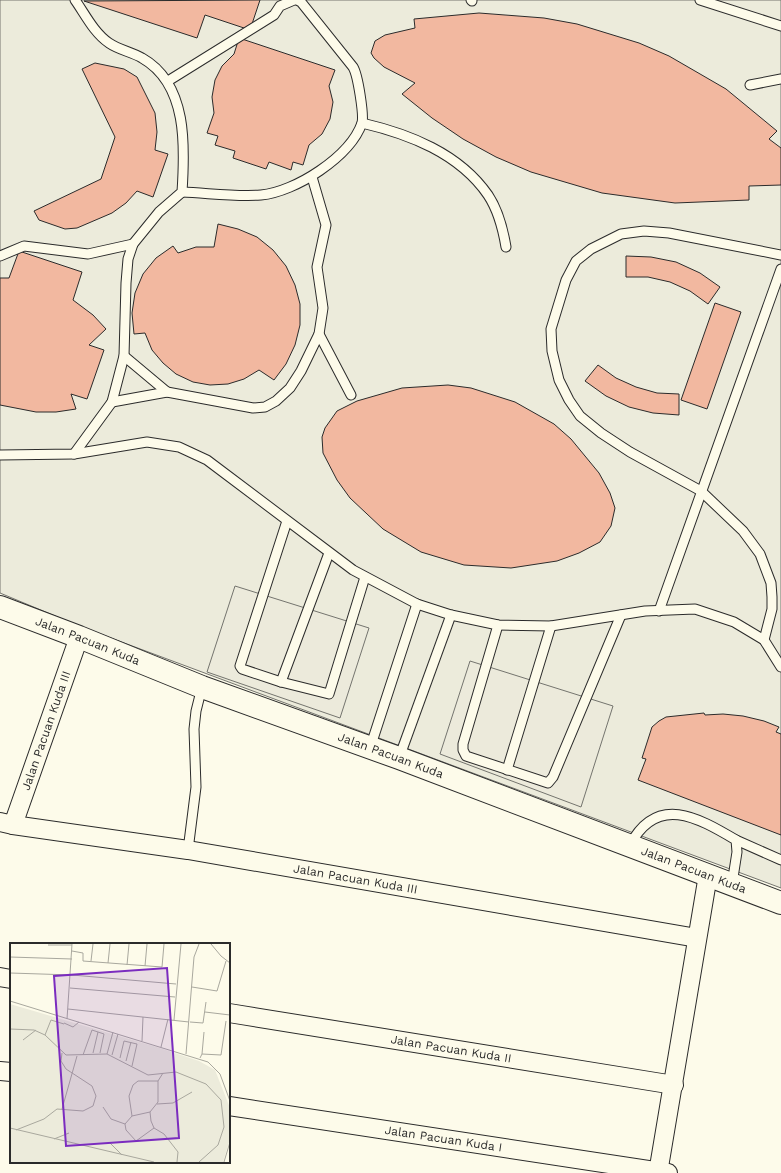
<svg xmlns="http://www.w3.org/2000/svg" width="781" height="1173" font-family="'Work Sans',sans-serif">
  <rect width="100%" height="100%" fill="#fdfbea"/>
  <polygon fill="#ecebdb" stroke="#74746e" points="0,0 781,0 781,888 84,628 0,593"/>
  <g fill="#eceadb" stroke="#74746e">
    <polygon points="235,586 369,628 340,718 207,672"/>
    <polygon points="470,661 613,706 581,807 440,754"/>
  </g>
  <g fill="#f2b8a0" stroke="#2b2b2b">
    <polygon points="260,0 250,30 205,15 197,38 84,1"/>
    <polygon points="479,13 544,18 577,24 639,43 669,56 726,89 777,131 769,139 781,148 781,185 749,186 749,200 675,203 602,193 531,172 496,157 463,139 432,118 402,94 415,83 384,67 374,58 371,53 375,41 385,35 415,28 414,19"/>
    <polygon points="239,38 335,70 329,86 333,102 330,119 322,134 309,145 303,165 293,162 291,170 269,162 266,169 233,158 235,151 215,145 218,136 207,133 214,113 212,97 215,80 222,66 234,54"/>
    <polygon points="95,63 124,69 137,77 155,113 157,132 155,150 168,154 153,197 137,191 126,203 112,213 77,228 65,229 39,220 34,211 101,179 115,137 82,69"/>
    <polygon points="218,224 238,229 257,237 273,250 286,266 295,285 300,304 300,325 295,345 286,364 274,380 259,370 244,379 228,384 210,385 193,382 176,374 163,363 152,350 145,333 134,334 132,313 135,293 143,274 156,258 173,246 178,253 196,247 214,247"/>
    <polygon points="19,251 82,272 73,300 93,315 106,329 89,345 104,350 87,399 71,394 76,409 56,412 36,412 0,405 0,278 9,278"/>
    <polygon points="626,256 651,257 676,262 700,273 720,287 708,304 690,291 670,282 648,277 626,277"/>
    <polygon points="715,303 741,312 707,409 681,400"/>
    <polygon points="598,365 616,378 636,387 657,393 679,394 679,415 653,413 629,407 606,396 585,381"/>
    <polygon points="448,385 471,388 515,402 554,424 571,439 599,473 610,493 615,508 611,526 600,542 579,553 557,561 511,568 464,565 421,552 383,529 350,498 337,480 323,453 322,437 325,428 337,411 357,401 402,388"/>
    <polygon points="704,713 705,715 723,714 743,716 764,721 779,727 776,732 781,734 781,835 638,780 646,759 642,758 652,727 659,721 666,717"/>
  </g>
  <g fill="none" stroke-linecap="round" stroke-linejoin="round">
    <defs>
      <g id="service">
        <polyline points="471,0 472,1"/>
        <polyline points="700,0 781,26"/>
        <polyline points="168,81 274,15 280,6 294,0"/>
        <polyline points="750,85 781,79"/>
        <path d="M362 123C409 134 459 153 488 195 498 210 503 229 506 247"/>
        <path d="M182 192C208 193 236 197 261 195 295 192 350 157 362 123 364 115 358 75 353 67L301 2 297 0"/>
        <polyline points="0,256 24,246 88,254 133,244"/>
        <polyline points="319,334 351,395"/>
        <polyline points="124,356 167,392"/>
        <polyline points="112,402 167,392 253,408 265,407 276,401 290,388 301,371 319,334 323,308 317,267 326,225 312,177"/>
        <path d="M74 454 112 402 124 356 126 283 128 259 133 244 159 212 182 192C185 147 188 84 142 58 132 52 119 50 109 43 94 33 85 14 75 0"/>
        <polyline points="0,455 74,454 147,442 179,447 207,460 353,570 417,604 451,615 498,625 551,626 645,611 695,609 734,622 764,640 781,667"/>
        <polyline points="287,521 240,666 242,669 281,682 329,694 365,577"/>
        <polyline points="659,611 781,269"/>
        <polyline points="498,625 463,744 463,750 466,756 548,783 553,777 621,615"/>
        <polyline points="764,640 772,609 772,597 771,583 760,554 743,531 701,491 630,452 601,433 580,416 569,400 559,380 552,351 551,329 566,280 576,261 591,249 621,234 644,231 669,233 781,255"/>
        <polyline points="281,682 329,553"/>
        <polyline points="370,748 417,604"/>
        <polyline points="399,758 451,615"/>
        <polyline points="507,770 551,626"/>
        <polyline points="736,840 781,860"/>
        <path d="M630 845C657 794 697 817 736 840L737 852 732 884"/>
        <polyline points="188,850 196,787 194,729 196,711 202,687"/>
      </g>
      <g id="minor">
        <path id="s1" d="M0 822 13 825 188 850 697 938"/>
        <path id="s2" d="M13 825 79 637"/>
        <polyline points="0,977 11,979"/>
        <path id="s3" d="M229 1013 674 1085"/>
        <polyline points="0,1071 11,1072"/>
        <path id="s4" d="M229 1106 668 1173"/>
        <polyline points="658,1173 708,875"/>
      </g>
      <g id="primary">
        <path id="s5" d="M0 607 79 637 202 687 399 758 781 903"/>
      </g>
    </defs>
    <use href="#service" stroke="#2b2b2b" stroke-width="11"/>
    <use href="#minor" stroke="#2b2b2b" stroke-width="20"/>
    <use href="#primary" stroke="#2b2b2b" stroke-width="24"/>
    <use href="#service" stroke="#fdfbea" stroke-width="9"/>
    <use href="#minor" stroke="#fdfbea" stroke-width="18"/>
    <use href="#primary" stroke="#fdfbea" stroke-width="22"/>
  </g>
  <g text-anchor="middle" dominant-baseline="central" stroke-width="3" stroke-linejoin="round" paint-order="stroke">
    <g font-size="12" fill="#2b2b2b" stroke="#fdfbea">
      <text stroke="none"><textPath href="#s5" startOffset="94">Jalan Pacuan Kuda</textPath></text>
      <text stroke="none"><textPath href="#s2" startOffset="100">Jalan Pacuan Kuda III</textPath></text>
      <text stroke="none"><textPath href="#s5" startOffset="418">Jalan Pacuan Kuda</textPath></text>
      <text stroke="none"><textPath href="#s5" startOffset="742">Jalan Pacuan Kuda</textPath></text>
      <text stroke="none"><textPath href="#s1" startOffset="360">Jalan Pacuan Kuda III</textPath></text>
      <text stroke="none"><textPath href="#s3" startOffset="225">Jalan Pacuan Kuda II</textPath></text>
      <text stroke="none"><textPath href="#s4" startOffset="217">Jalan Pacuan Kuda I</textPath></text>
    </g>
  </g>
  <g transform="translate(10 943)">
    <rect width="220" height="220" fill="#fdfbea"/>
    <path d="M0 61 150 105 189 118 205 127 220 165V196L213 219H0Z" fill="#ecebdb"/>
    <path fill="none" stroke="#a9a89e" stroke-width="1" d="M201 1 211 13 220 20M38 2H62M62 8 73 10V18L152 24 154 1M0 14 62 16M81 18 83 1M98 20 100 1M117 22 119 1M135 23 137 1M0 30 62 32 166 41M182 44 207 48 216 18M60 45 165 54M0 58 198 119 210 131 220 158M58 66 179 79M195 69 220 72M57 76 62 1M164 77 171 1M180 79 193 80 196 59M54 80 63 84 69 79M0 86 24 87 35 92 56 112 97 111 138 132 166 129 196 141 211 157 214 184 208 202 189 219M35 92 41 77 54 81M13 97 26 87M132 98 133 74M151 104 158 76M83 110 88 89M97 111 103 89M176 111 184 14 189 1M192 111 194 89M73 112 82 87 94 91 90 110M102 112 108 91M110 115 114 98 127 101 122 123M190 115 192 111 211 112 216 78M116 118 121 99M153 130 148 138V159L140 169 141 178 144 185 154 191 168 209 167 219M147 161 163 160 182 149M93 164 101 176 115 181M52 166 67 113M140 169 122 173 115 181 116 187 126 198 144 185M122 173 119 153 123 142 128 138H148M0 185 144 219M6 187 34 176 47 166 73 168 83 163 86 153 82 143 56 126 51 118 52 110M44 196 59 190M100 200 112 212M214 219 220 199"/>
    <path fill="#7b2cbf" fill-opacity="0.15" stroke="#7b2cbf" stroke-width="2" d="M157 25 169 195 56 203 44 33Z"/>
    <rect width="220" height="220" fill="none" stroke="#2b2b2b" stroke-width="2"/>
  </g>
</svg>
